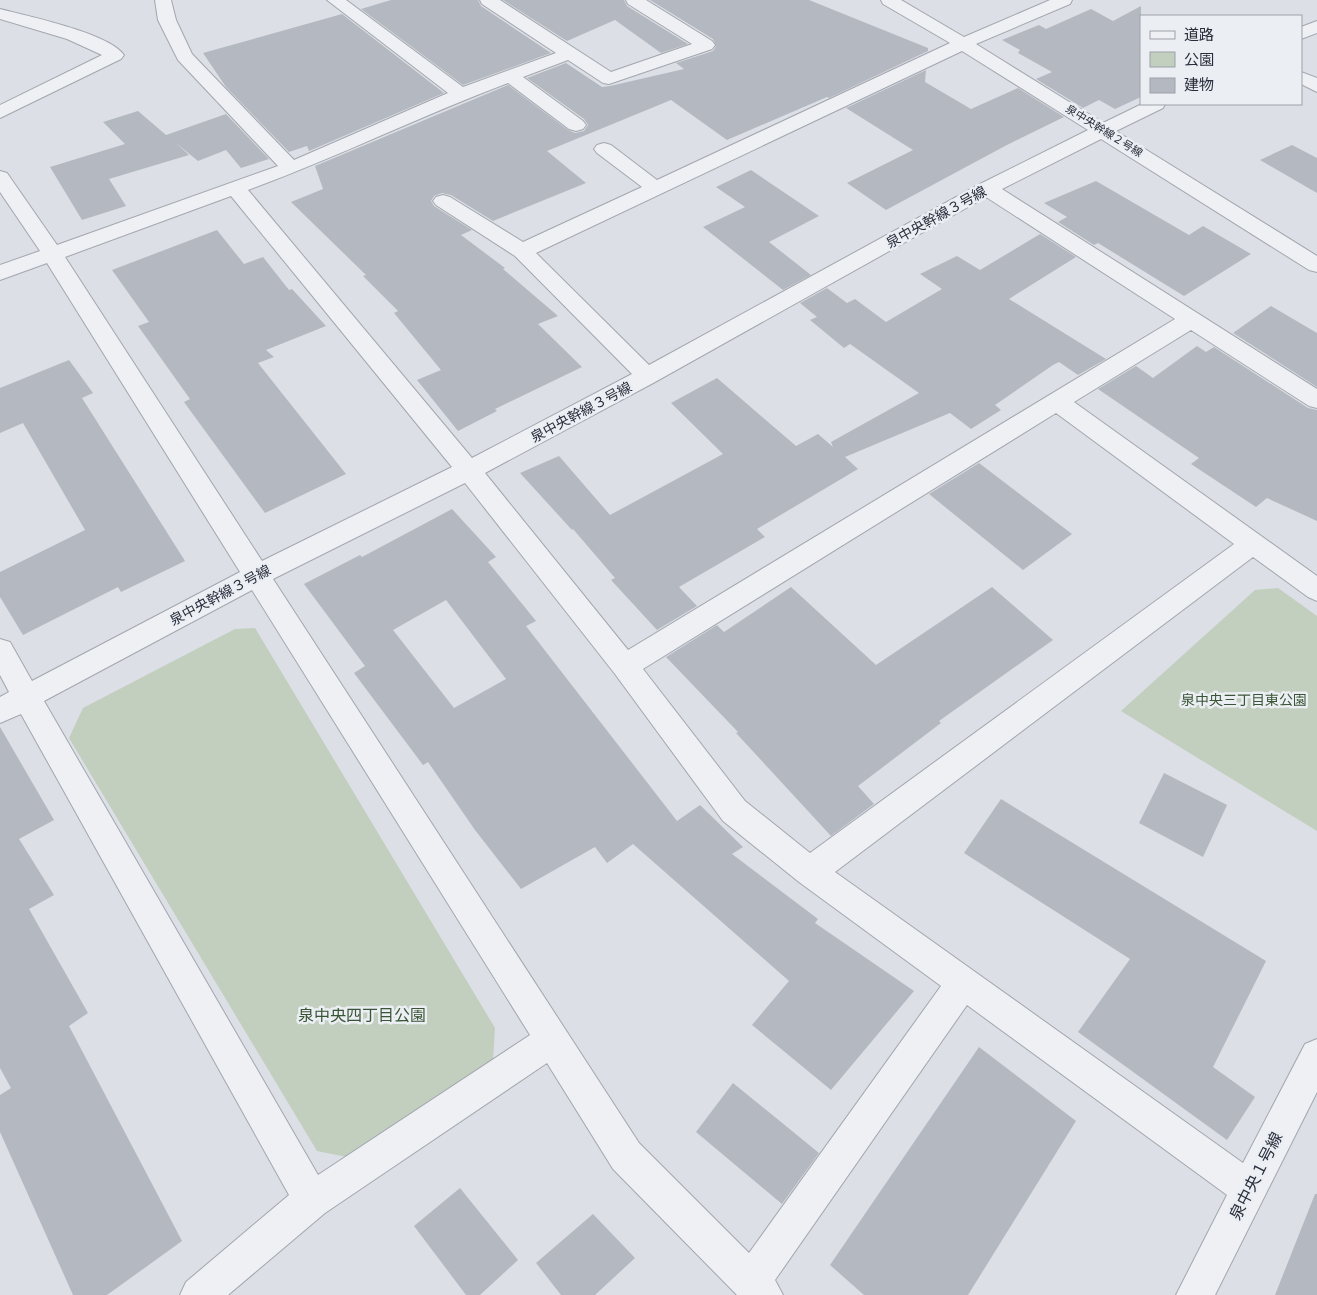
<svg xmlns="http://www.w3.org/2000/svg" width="1317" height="1295" font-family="'Work Sans','Noto Sans JP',sans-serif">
  <rect width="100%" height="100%" fill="#dcdfe5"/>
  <g fill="#c2cebe">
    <polygon points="1278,588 1317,616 1317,831 1121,711 1255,590"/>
    <polygon points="255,628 495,1028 493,1060 347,1157 317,1151 69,738 83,708 235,629"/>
  </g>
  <g fill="#b4b9c1" fill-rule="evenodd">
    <polygon points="391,0 478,0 481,6 551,53 463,85 361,9"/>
    <polygon points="503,0 624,0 627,6 688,44 661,53 615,20 567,41"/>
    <polygon points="650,0 809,0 928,48 928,51 829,98 827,97 727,140 671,100 547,151 586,183 493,221 451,195 442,193 434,196 431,201 434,206 472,230 461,235 505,268 503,269 558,316 538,324 582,367 495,409 497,411 458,431 417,380 441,370 394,313 398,311 363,276 366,275 291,202 323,189 315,166 508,85 568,130 575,133 584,131 588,125 584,119 527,78 566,63 602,87 610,86 684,69 676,63 713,51 716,46 713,39"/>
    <polygon points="1141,6 1141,97 1115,109 1099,100 1083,108 1036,79 1052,72 1018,53 1020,50 1002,40 1039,25 1046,29 1091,9 1113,21"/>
    <polygon points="342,14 444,93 309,151 307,146 289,152 226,87 203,53"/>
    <polygon points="926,70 925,82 971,109 1018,88 1064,117 1005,146 886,210 847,183 913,150 846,108"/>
    <polygon points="138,111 166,135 226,114 269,159 241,168 226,150 198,161 176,143 189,155 109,179 126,206 82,220 50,167 125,144 103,122"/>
    <polygon points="1292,145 1317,158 1317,193 1260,160"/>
    <polygon points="751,170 819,216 769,242 811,275 783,290 703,227 745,207 716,187"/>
    <polygon points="1096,181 1189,235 1203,226 1251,254 1184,296 1098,243 1094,245 1058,222 1067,217 1044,203"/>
    <polygon points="217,230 244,264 263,257 289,290 292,289 326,326 266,350 274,357 258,363 346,474 265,513 184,402 190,399 138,326 149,322 112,270"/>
    <polygon points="1040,234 1076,257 1009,299 1106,359 1078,375 1059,362 1053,365 995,405 1001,410 971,429 950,413 845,457 858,469 757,529 765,537 679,587 697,606 657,630 611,580 615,578 573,529 572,530 520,473 559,456 610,515 723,454 671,403 717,378 796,446 818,434 833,447 831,442 919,393 850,344 844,348 810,320 817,317 800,303 827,288 847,303 855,299 886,322 942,289 920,274 957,256 980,270"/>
    <polygon points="1271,306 1317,333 1317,387 1233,333"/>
    <polygon points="1197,346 1206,352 1214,347 1308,408 1317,410 1317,521 1267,498 1256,507 1191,464 1199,458 1098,389 1136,366 1153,378"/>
    <polygon points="69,360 93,393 82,398 185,561 121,592 118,587 23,635 0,597 0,572 85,530 23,423 0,433 0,388"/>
    <polygon points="979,463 1072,534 1023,570 929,494"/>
    <path d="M452 509 496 557 488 562 536 621 526 626 677 821 700 805 743 847 732 854 818 919 815 923 914 991 831 1090 752 1025 789 981 633 844 607 863 595 847 521 889 475 830 428 762 423 765 354 673 365 666 304 584 360 555 362 557ZM446 600 506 679 454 708 393 630Z"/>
    <polygon points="791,587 876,665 992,587 1053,640 939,721 941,723 858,786 874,804 831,836 736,733 738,732 666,657 717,625 724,632"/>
    <polygon points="0,727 54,820 19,839 54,895 29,909 88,1013 69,1026 182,1241 107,1295 73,1295 0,1132 0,1095 11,1088 0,1068"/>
    <polygon points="1164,773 1227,805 1203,857 1139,823"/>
    <polygon points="1001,799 1266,961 1213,1067 1255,1097 1227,1140 1078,1032 1130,959 964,853"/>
    <polygon points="979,1047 1076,1121 968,1295 864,1295 830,1265"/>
    <polygon points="733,1083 819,1153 782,1204 696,1132"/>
    <polygon points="460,1188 518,1260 480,1295 466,1295 414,1226"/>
    <polygon points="1315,1194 1317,1194 1317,1295 1275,1295"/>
    <polygon points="593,1214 635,1258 595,1295 561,1295 536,1263"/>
  </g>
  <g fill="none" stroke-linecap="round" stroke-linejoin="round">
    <defs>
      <g id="minor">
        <path d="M155 0H171L176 20 192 54 294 160 448 93 327 0H346L463 87 556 53 482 4 480 0H500L611 72 692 44 628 4 626 0H646L712 41 715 45 712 49 609 84 603 83 568 60 523 77 583 121 586 125 583 129 576 131 569 129 508 83C420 116 336 158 248 190L472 458 632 374 515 256 436 205 433 201 436 197 443 195 450 197 523 242 642 187 597 153 594 149 597 145 604 143 611 145 657 180 950 43 883 4 881 0H901L964 37 1050 0H1072L1070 4 976 44 1103 123 1142 104H1165L1163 108 1116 131 1317 256V272L1309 270 1101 139 1002 189 1317 389V408L1309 406 1191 330 1074 402 1317 576V601L1308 597 1253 557 835 872 1243 1163 1305 1044 1317 1039V1092L1215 1295H1176L1227 1195 967 1005 775 1280 783 1295H737L613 1169 547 1063 325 1213 228 1295H180L186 1282 289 1195 21 714 0 723V697L9 692 0 675V639L10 642 32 681 240 572 47 263 0 280V265L40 251 0 192V171L7 173 57 245 278 166 178 60 158 20ZM962 51 1088 130 980 184 649 365 536 253ZM231 196 452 467 262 561 65 257ZM986 197 1175 319 628 650 485 473 655 382ZM1056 413 1234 544 810 853 745 801 643 669ZM465 483 615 674 723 821 799 882 941 986 749 1253 639 1143 273 579ZM252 590 530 1035 318 1175 44 701Z"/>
        <path d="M0 9C27 16 109 33 124 55L121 59 0 118V105L102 55 67 39 0 19Z"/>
        <polygon points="1317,21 1317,33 1301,39 1301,27"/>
        <polygon points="1301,72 1317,78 1317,92 1301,84"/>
      </g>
    </defs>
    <use href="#minor" stroke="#a2a6ae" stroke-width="2"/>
    <use href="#minor" fill="#eef0f4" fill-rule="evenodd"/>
  </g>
  <g text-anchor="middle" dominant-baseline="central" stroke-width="5" stroke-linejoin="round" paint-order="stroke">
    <g font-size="11" fill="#272d3a" stroke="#ebeef3">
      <text transform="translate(1104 131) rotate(32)">泉中央幹線２号線</text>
    </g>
    <g font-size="14" fill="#272d3a" stroke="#ebeef3">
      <text transform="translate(936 217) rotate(-29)">泉中央幹線３号線</text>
      <text transform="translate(581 412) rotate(-28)">泉中央幹線３号線</text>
      <text transform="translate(220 595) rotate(-28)">泉中央幹線３号線</text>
    </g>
    <g font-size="14" fill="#3a5535" stroke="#ebeef3">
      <text x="1244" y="700">泉中央三丁目東公園</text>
    </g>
    <g font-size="16" fill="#3a5535" stroke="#ebeef3">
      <text x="362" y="1015">泉中央四丁目公園</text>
    </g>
    <g font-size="16" fill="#272d3a" stroke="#ebeef3">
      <text transform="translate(1256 1176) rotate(-63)">泉中央１号線</text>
    </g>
  </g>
  <rect x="1140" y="15" width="162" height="90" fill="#ebeef3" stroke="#9da1a9"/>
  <rect x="1150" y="31" width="25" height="8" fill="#eef0f4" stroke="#9da1a9"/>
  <text x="1184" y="40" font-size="15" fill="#272d3a">道路</text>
  <rect x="1150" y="52" width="25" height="15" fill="#c2cebe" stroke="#9da1a9"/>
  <text x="1184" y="65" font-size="15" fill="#272d3a">公園</text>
  <rect x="1150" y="78" width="25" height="15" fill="#b4b9c1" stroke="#9da1a9"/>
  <text x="1184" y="90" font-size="15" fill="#272d3a">建物</text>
</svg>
